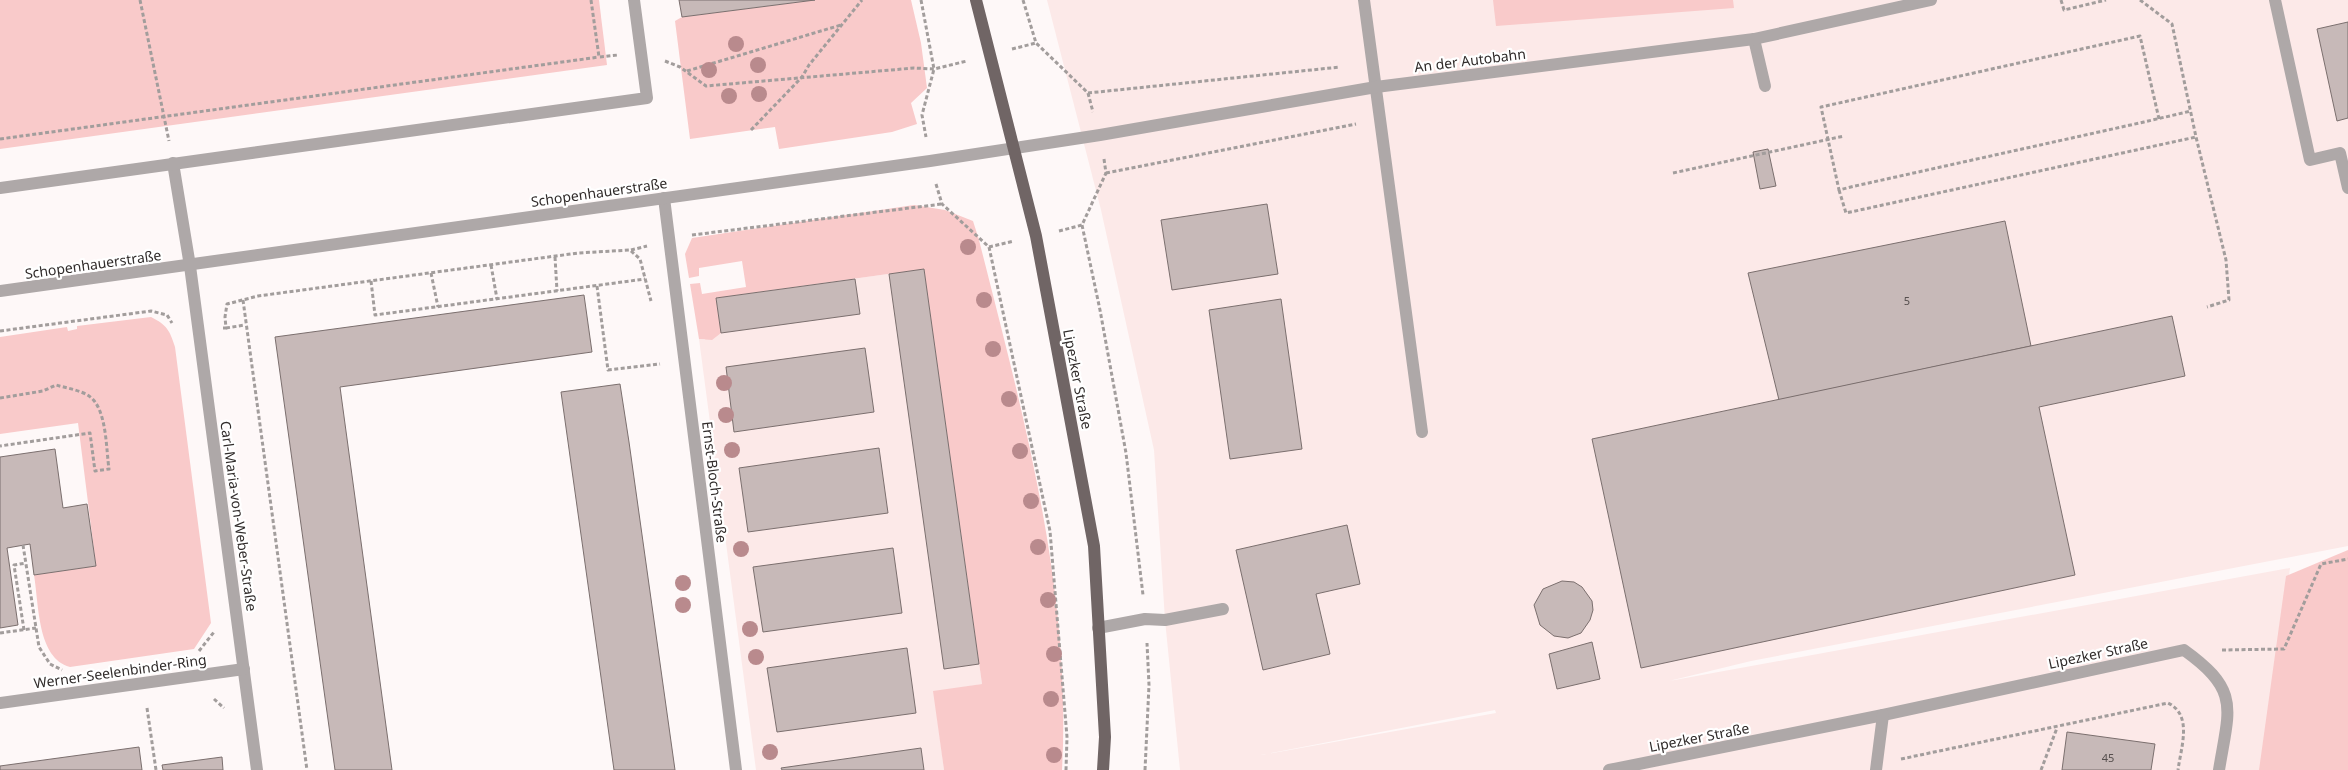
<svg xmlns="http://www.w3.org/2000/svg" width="2348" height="770" font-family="'Noto Sans',sans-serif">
  <rect width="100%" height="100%" fill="#fef8f8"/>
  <g fill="#fce9e8" fill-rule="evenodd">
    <path d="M1047 0H2348V546L1751 661 1669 681 2290 568 2262 770H1180L1165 620 1154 450 1101 210ZM1495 710 1496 713 1261 755Z"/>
    <polygon points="924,269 982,684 934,692 944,770 756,770 699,339 705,340 716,298"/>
  </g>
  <g fill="#f9caca">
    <polygon points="0,0 599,0 607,65 0,149"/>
    <polygon points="815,0 911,0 921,43 927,88 911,103 917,124 892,132 779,149 775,127 690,139 675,21 682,17"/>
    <polygon points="1493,0 1733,0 1734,8 1496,26"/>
    <path d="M914 205 945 210 973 221 979 240C1023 414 1072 589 1062 770H944L933 691 982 684 924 269 716 298 721 333 712 340 699 339 690 284 700 283 702 294 746 287 742 261 699 268V276L689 278 685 254 692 238Z"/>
    <path d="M151 317C167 325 170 331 175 347L211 623 194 649 70 667C37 658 39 604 34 575L96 566 78 423 0 434V337L67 327 68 331 77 329V326Z"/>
    <polygon points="2348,550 2348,770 2259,770 2286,576"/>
  </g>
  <g fill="#c7b9b8" stroke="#7b6f6e">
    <polygon points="679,0 815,0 682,17"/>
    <polygon points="2348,22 2348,118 2337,121 2317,29"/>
    <polygon points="1768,149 1776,186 1760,189 1753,152"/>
    <polygon points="1267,204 1278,274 1172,290 1161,220"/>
    <polygon points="2005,221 2031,346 1779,400 1748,273"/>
    <polygon points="924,269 979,664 944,669 889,274"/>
    <polygon points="855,279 860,314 721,333 716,298"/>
    <polygon points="584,295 592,352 340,387 392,770 335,770 275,337"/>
    <polygon points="1281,299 1302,449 1230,459 1209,310"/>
    <polygon points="2172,316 2185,376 2039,407 2075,575 1641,668 1592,439"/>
    <polygon points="865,348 874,412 734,432 726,367"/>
    <polygon points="620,384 629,442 675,770 614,770 561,392"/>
    <polygon points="879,448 888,513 748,532 739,468"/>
    <polygon points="55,449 63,508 87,504 96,566 34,575 30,544 7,548 18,625 0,628 0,457"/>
    <polygon points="1347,525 1360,584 1316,594 1330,654 1263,670 1236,550"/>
    <polygon points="893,548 902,613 763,632 753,567"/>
    <polygon points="1562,581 1574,582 1582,587 1592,601 1593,610 1590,620 1581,633 1568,638 1554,636 1540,625 1534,605 1543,589"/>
    <polygon points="1592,642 1600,679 1557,689 1549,654"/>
    <polygon points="907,648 916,713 777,732 767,668"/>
    <polygon points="2067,732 2155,744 2151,770 2062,770"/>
    <polygon points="139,747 142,770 0,770 0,766"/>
    <polygon points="921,748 924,770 782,770 781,768"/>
    <polygon points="222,757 223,770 163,770 162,765"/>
  </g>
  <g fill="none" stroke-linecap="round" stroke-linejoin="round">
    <g stroke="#a29d9c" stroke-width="3" stroke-dasharray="4 2.5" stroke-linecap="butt">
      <polyline points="140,0 169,141"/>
      <polyline points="591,0 599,57 618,55"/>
      <polyline points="921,0 934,69 922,115 926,137"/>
      <polyline points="1023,0 1036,43 1088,93 1093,112"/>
      <polyline points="2061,0 2064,10 2106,0"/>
      <polyline points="2140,0 2172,24 2196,137 2226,260 2229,300 2207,307"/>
      <polyline points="1012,49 1036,43"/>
      <polyline points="665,61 680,67 706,86 914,68 934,69 967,61"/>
      <polyline points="687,71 841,25"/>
      <polyline points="1088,93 1340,67"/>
      <polyline points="2159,119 2140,36 1821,107 1839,190 1855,186 2144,122 2191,111"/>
      <polyline points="751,130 802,77 809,65 862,0"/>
      <polyline points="0,139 599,57"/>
      <polyline points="1104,159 1106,173 1082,225 1100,310 1126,453 1143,595"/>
      <polyline points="1106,173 1356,124"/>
      <polyline points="1673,173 1844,136"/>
      <polyline points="936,184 942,204 989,247 1050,531 1067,737 1066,770"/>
      <polyline points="1839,190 1846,213 2196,137"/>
      <polyline points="1059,231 1082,225"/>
      <polyline points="692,235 942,204"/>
      <polyline points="989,247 1014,241"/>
      <polyline points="631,250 647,246"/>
      <polyline points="555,257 557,291"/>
      <polyline points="491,265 497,299"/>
      <polyline points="431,273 438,307"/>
      <polyline points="371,281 375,315 645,279"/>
      <polyline points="597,286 608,370 660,364"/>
      <polyline points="243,300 307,770"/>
      <polyline points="223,328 226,328 225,317 227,304 258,296 578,253 630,250 640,259 651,301"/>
      <polyline points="226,328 245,325"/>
      <polyline points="0,331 151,311 167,315 172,323"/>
      <path d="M0 398 43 391 56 385C66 388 80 390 89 396 107 408 106 449 109 469L95 471 90 433 0 446"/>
      <polyline points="23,545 39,647 50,664 62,670"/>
      <polyline points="24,630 14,565 26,563"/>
      <polyline points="0,633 36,628"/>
      <polyline points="2222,650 2284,649 2321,564 2348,559"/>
      <polyline points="199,651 214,632"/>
      <polyline points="214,699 224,708"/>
      <polyline points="147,708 156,770"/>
      <path d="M1901 759 2168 703C2193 715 2181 747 2178 770"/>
      <polyline points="1145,770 1149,685 1147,643"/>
      <polyline points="2041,770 2057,728"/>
    </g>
    <g stroke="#aea8a8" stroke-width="12">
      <polyline points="1364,0 1422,432"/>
      <polyline points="2275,0 2310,160 2340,153 2348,188"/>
      <polyline points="1754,39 1765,86"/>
      <polyline points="173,163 190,266 257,770"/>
      <polyline points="0,188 647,98 634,0"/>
      <polyline points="664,198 736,770"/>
      <polyline points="0,291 930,161 1100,135 1376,87 1754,39 1931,0"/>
      <polyline points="1098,628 1145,619 1165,620 1223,609"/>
      <polyline points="0,703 244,669"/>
      <path d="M1609 770 1883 715 2184 650C2241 691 2229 708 2219 770"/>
      <polyline points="1876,770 1883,715"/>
    </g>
    <polyline stroke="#706565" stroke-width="12" points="976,0 1036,236 1094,546 1105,737 1103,770"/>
  </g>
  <g fill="#b98a8d">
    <circle cx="736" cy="44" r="8"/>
    <circle cx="758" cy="65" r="8"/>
    <circle cx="709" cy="70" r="8"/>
    <circle cx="759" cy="94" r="8"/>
    <circle cx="729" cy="96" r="8"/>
    <circle cx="968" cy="247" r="8"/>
    <circle cx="984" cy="300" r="8"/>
    <circle cx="993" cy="349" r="8"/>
    <circle cx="724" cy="383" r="8"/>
    <circle cx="1009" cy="399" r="8"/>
    <circle cx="726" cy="415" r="8"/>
    <circle cx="732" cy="450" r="8"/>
    <circle cx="1020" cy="451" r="8"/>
    <circle cx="1031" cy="501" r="8"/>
    <circle cx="1038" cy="547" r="8"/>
    <circle cx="741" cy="549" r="8"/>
    <circle cx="683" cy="583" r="8"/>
    <circle cx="1048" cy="600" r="8"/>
    <circle cx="683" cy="605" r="8"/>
    <circle cx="750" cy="629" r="8"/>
    <circle cx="1054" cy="654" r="8"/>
    <circle cx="756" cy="657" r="8"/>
    <circle cx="1051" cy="699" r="8"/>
    <circle cx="770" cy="752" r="8"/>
    <circle cx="1054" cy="755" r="8"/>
  </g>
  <g text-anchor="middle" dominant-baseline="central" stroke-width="4.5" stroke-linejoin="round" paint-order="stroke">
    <g font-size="11" fill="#564f4e">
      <text x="1907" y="300">5</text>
      <text x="2108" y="757">45</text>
    </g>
    <g font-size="14" fill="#312c2b" stroke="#fff">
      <text transform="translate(1470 60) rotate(-7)">An der Autobahn</text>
      <text transform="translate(599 192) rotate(-8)">Schopenhauerstraße</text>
      <text transform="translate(93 264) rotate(-8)">Schopenhauerstraße</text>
      <text transform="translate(1078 379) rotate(79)">Lipezker Straße</text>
      <text transform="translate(715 482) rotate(83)">Ernst-Bloch-Straße</text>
      <text transform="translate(239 516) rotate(82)">Carl-Maria-von-Weber-Straße</text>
      <text transform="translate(2098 653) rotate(-12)">Lipezker Straße</text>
      <text transform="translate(120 671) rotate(-8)">Werner-Seelenbinder-Ring</text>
      <text transform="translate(1699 737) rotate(-11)">Lipezker Straße</text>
    </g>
  </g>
</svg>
